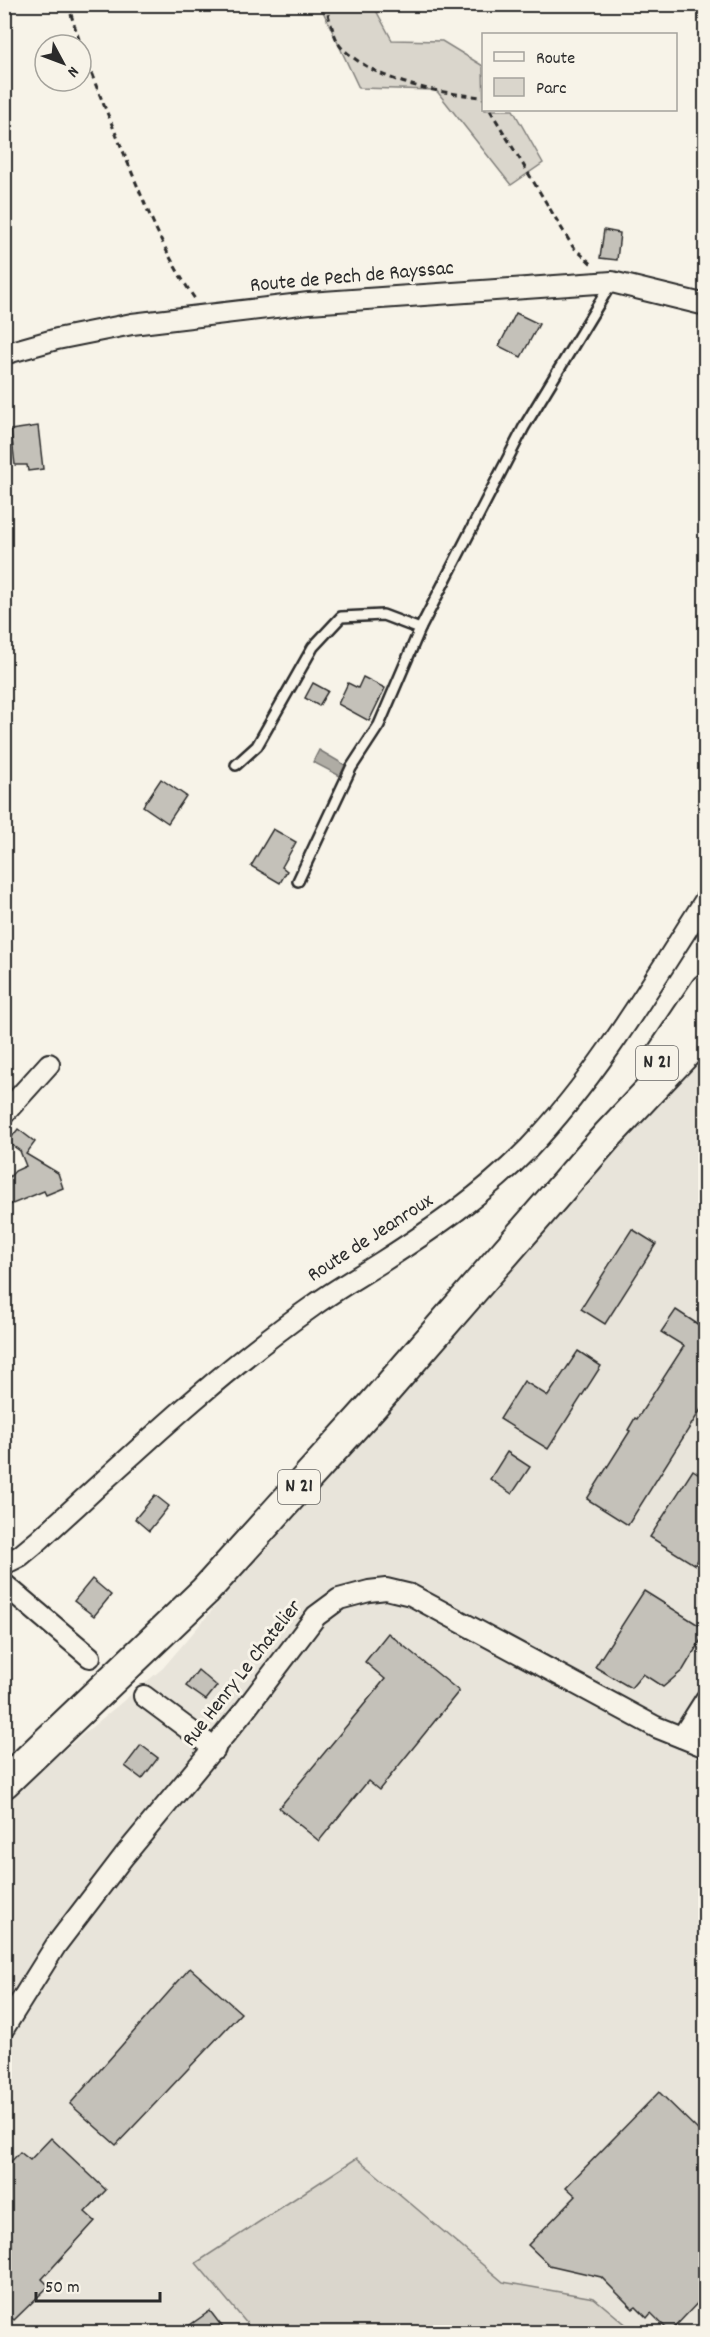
<svg xmlns="http://www.w3.org/2000/svg" width="710" height="2337" font-family="Dekko,sans-serif">
  <rect width="100%" height="100%" fill="#f7f3e8"/>
  <filter id="ink" filterUnits="userSpaceOnUse"><feTurbulence type="fractalNoise" baseFrequency=".0167" numOctaves="2"/><feDisplacementMap in="SourceGraphic" scale="12" xChannelSelector="R" yChannelSelector="G"/><feConvolveMatrix kernelMatrix="1 2 1 2 8 2 1 2 1" color-interpolation-filters="sRGB"/></filter>
  <g filter="url(#ink)">
    <polygon fill="#e8e4da" points="705,1031 705,2332 635,2332 594,2298 503,2282 357,2158 196,2263 254,2332 5,2332 4,1800 163,1668"/>
    <g fill="#dad6cc" stroke="#82807c" stroke-width="1.5">
      <polygon points="320,5 373,5 392,40 442,41 483,66 484,110 513,110 543,163 511,185 436,90 359,88"/>
      <polygon points="357,2158 503,2282 594,2298 635,2332 254,2332 196,2263"/>
    </g>
    <polygon fill="#afaca4" stroke="#7a7874" stroke-width="1.5" points="319,750 345,765 340,776 313,762"/>
    <g fill="#c4c1b9" stroke="#2b2b2b" stroke-width="1.5">
      <polygon points="604,230 620,233 617,260 600,258"/>
      <polygon points="516,313 539,324 521,357 499,346"/>
      <polygon points="38,426 43,469 28,471 27,465 15,465 11,430"/>
      <polygon points="363,677 385,688 369,721 338,704 348,683 358,688"/>
      <polygon points="313,683 328,691 319,706 305,698"/>
      <polygon points="161,779 186,796 168,823 143,806"/>
      <polygon points="273,829 296,842 282,867 287,871 280,883 251,866"/>
      <polygon points="18,1129 35,1142 26,1154 58,1173 63,1188 46,1195 44,1191 10,1205 4,1201 4,1183 15,1171 26,1166 20,1151 8,1142"/>
      <polygon points="632,1229 656,1244 605,1324 581,1309"/>
      <polygon points="676,1310 705,1329 705,1403 628,1525 587,1499 630,1431 628,1430 635,1418 637,1419 684,1346 661,1332"/>
      <polygon points="578,1351 601,1366 548,1449 500,1419 524,1381 548,1396"/>
      <polygon points="507,1452 530,1467 512,1494 490,1479"/>
      <polygon points="693,1470 705,1478 705,1548 695,1565 650,1537"/>
      <polygon points="155,1495 169,1506 149,1531 135,1519"/>
      <polygon points="92,1579 111,1595 94,1616 74,1601"/>
      <polygon points="644,1591 705,1629 705,1633 683,1670 663,1687 643,1674 631,1688 595,1667"/>
      <polygon points="388,1633 459,1691 379,1790 368,1781 319,1841 279,1808 385,1679 365,1662"/>
      <polygon points="198,1670 217,1686 206,1700 186,1686"/>
      <polygon points="141,1745 158,1758 142,1779 125,1766"/>
      <polygon points="190,1968 241,2013 116,2145 70,2104"/>
      <polygon points="659,2092 705,2137 705,2295 670,2332 651,2313 647,2318 636,2307 633,2309 601,2277 549,2265 528,2245 576,2196 566,2187"/>
      <polygon points="51,2138 106,2190 85,2212 95,2221 42,2279 49,2286 14,2320 4,2311 4,2169 20,2152 30,2160"/>
      <polygon points="210,2311 226,2332 180,2332"/>
    </g>
    <g fill="none" stroke-linecap="round" stroke-linejoin="round">
      <defs>
        <g id="service">
          <polyline points="236,765 257,746 313,647 341,617 383,615 420,629 524,427 612,282"/>
          <polyline points="298,881 351,768 379,725 420,629"/>
        </g>
        <g id="minor">
          <polyline points="4,354 57,339 132,324 309,303 612,282 706,305"/>
          <polyline points="4,1114 49,1064"/>
          <path d="M4 1564 20 1556 38 1541C127 1460 215 1375 313 1306 335 1290 358 1277 380 1263 433 1229 485 1193 529 1148 599 1074 651 985 706 899"/>
          <polyline points="4,1584 90,1657"/>
          <polyline points="144,1696 215,1749"/>
          <polyline points="682,1737 706,1699"/>
          <polyline points="4,2028 56,1945 124,1856 245,1710 316,1616 339,1599 369,1591 386,1589 411,1595 656,1727 706,1747"/>
        </g>
        <g id="primary">
          <polyline points="659,1059 706,989"/>
          <polyline points="4,1783 205,1591 373,1405 607,1136 706,1031"/>
        </g>
      </defs>
      <use href="#service" stroke="#2b2b2b" stroke-width="14"/>
      <use href="#minor" stroke="#2b2b2b" stroke-width="24"/>
      <use href="#primary" stroke="#2b2b2b" stroke-width="34"/>
      <g stroke="#2b2b2b" stroke-width="3" stroke-dasharray="6 4.5" stroke-linecap="butt">
        <path d="M68 4C82 54 103 103 123 151 144 202 164 254 195 299"/>
        <path d="M325 4C328 14 335 41 341 47 378 83 434 92 482 97L484 99"/>
        <polyline points="490,110 573,247 593,265"/>
      </g>
      <use href="#service" stroke="#f7f3e8" stroke-width="9"/>
      <use href="#minor" stroke="#f7f3e8" stroke-width="20"/>
      <use href="#primary" stroke="#f7f3e8" stroke-width="30"/>
    </g>
  </g>
  <g text-anchor="middle" dominant-baseline="central" stroke-width="6" stroke-linejoin="round" paint-order="stroke">
    <g fill="#f7f3e8" stroke="#686764" stroke-width="1.5">
      <rect x="636" y="1046" width="42" height="34" rx="4.5"/>
      <rect x="278" y="1470" width="42" height="34" rx="4.5"/>
    </g>
    <g font-size="20" font-weight="bold" fill="#2b2b2b">
      <text x="657" y="1063">N 21</text>
      <text x="299" y="1487">N 21</text>
    </g>
    <g font-size="21" fill="#2b2b2b" stroke="#f7f3e8">
      <text transform="translate(352 278) rotate(-5)">Route de Pech de Rayssac</text>
      <text transform="translate(371 1239) rotate(-33)">Route de Jeanroux</text>
      <text transform="translate(243 1674) rotate(-52)">Rue Henry Le Chatelier</text>
    </g>
  </g>
  <rect width="710" height="2337" fill="none" stroke="#f7f3e8" stroke-width="24"/>
  <rect x="12" y="12" width="686" height="2313" fill="none" stroke="#2b2b2b" stroke-width="2" filter="url(#ink)"/>
  <rect x="482" y="33" width="195" height="78" fill="#f7f3e8" stroke="#a5a39c" stroke-width="1.5"/>
  <rect x="494" y="52" width="30" height="9" fill="#f7f3e8" stroke="#a5a39c" stroke-width="1.5"/>
  <text x="536" y="63" font-size="18" fill="#2b2b2b">Route</text>
  <rect x="494" y="78" width="30" height="18" fill="#dad6cc" stroke="#a5a39c" stroke-width="1.5"/>
  <text x="536" y="93" font-size="18" fill="#2b2b2b">Parc</text>
  <g transform="translate(63 63) rotate(131)"><circle r="28" fill="#f7f3e8" stroke="#a5a39c" stroke-width="1.5"/>
  <path d="M0-4.5L10 22L0 15L-10 22Z" fill="#2b2b2b"/>
  <text y="-9" font-size="16" font-weight="bold" text-anchor="middle" fill="#2b2b2b">N</text>
  </g>
  <path d="M36 2292v9h124v-9" fill="none" stroke="#2b2b2b" stroke-width="3"/>
  <text x="45" y="2292" font-size="18" fill="#2b2b2b" stroke="#f7f3e8" stroke-width="4.5" paint-order="stroke">50 m</text>
</svg>
